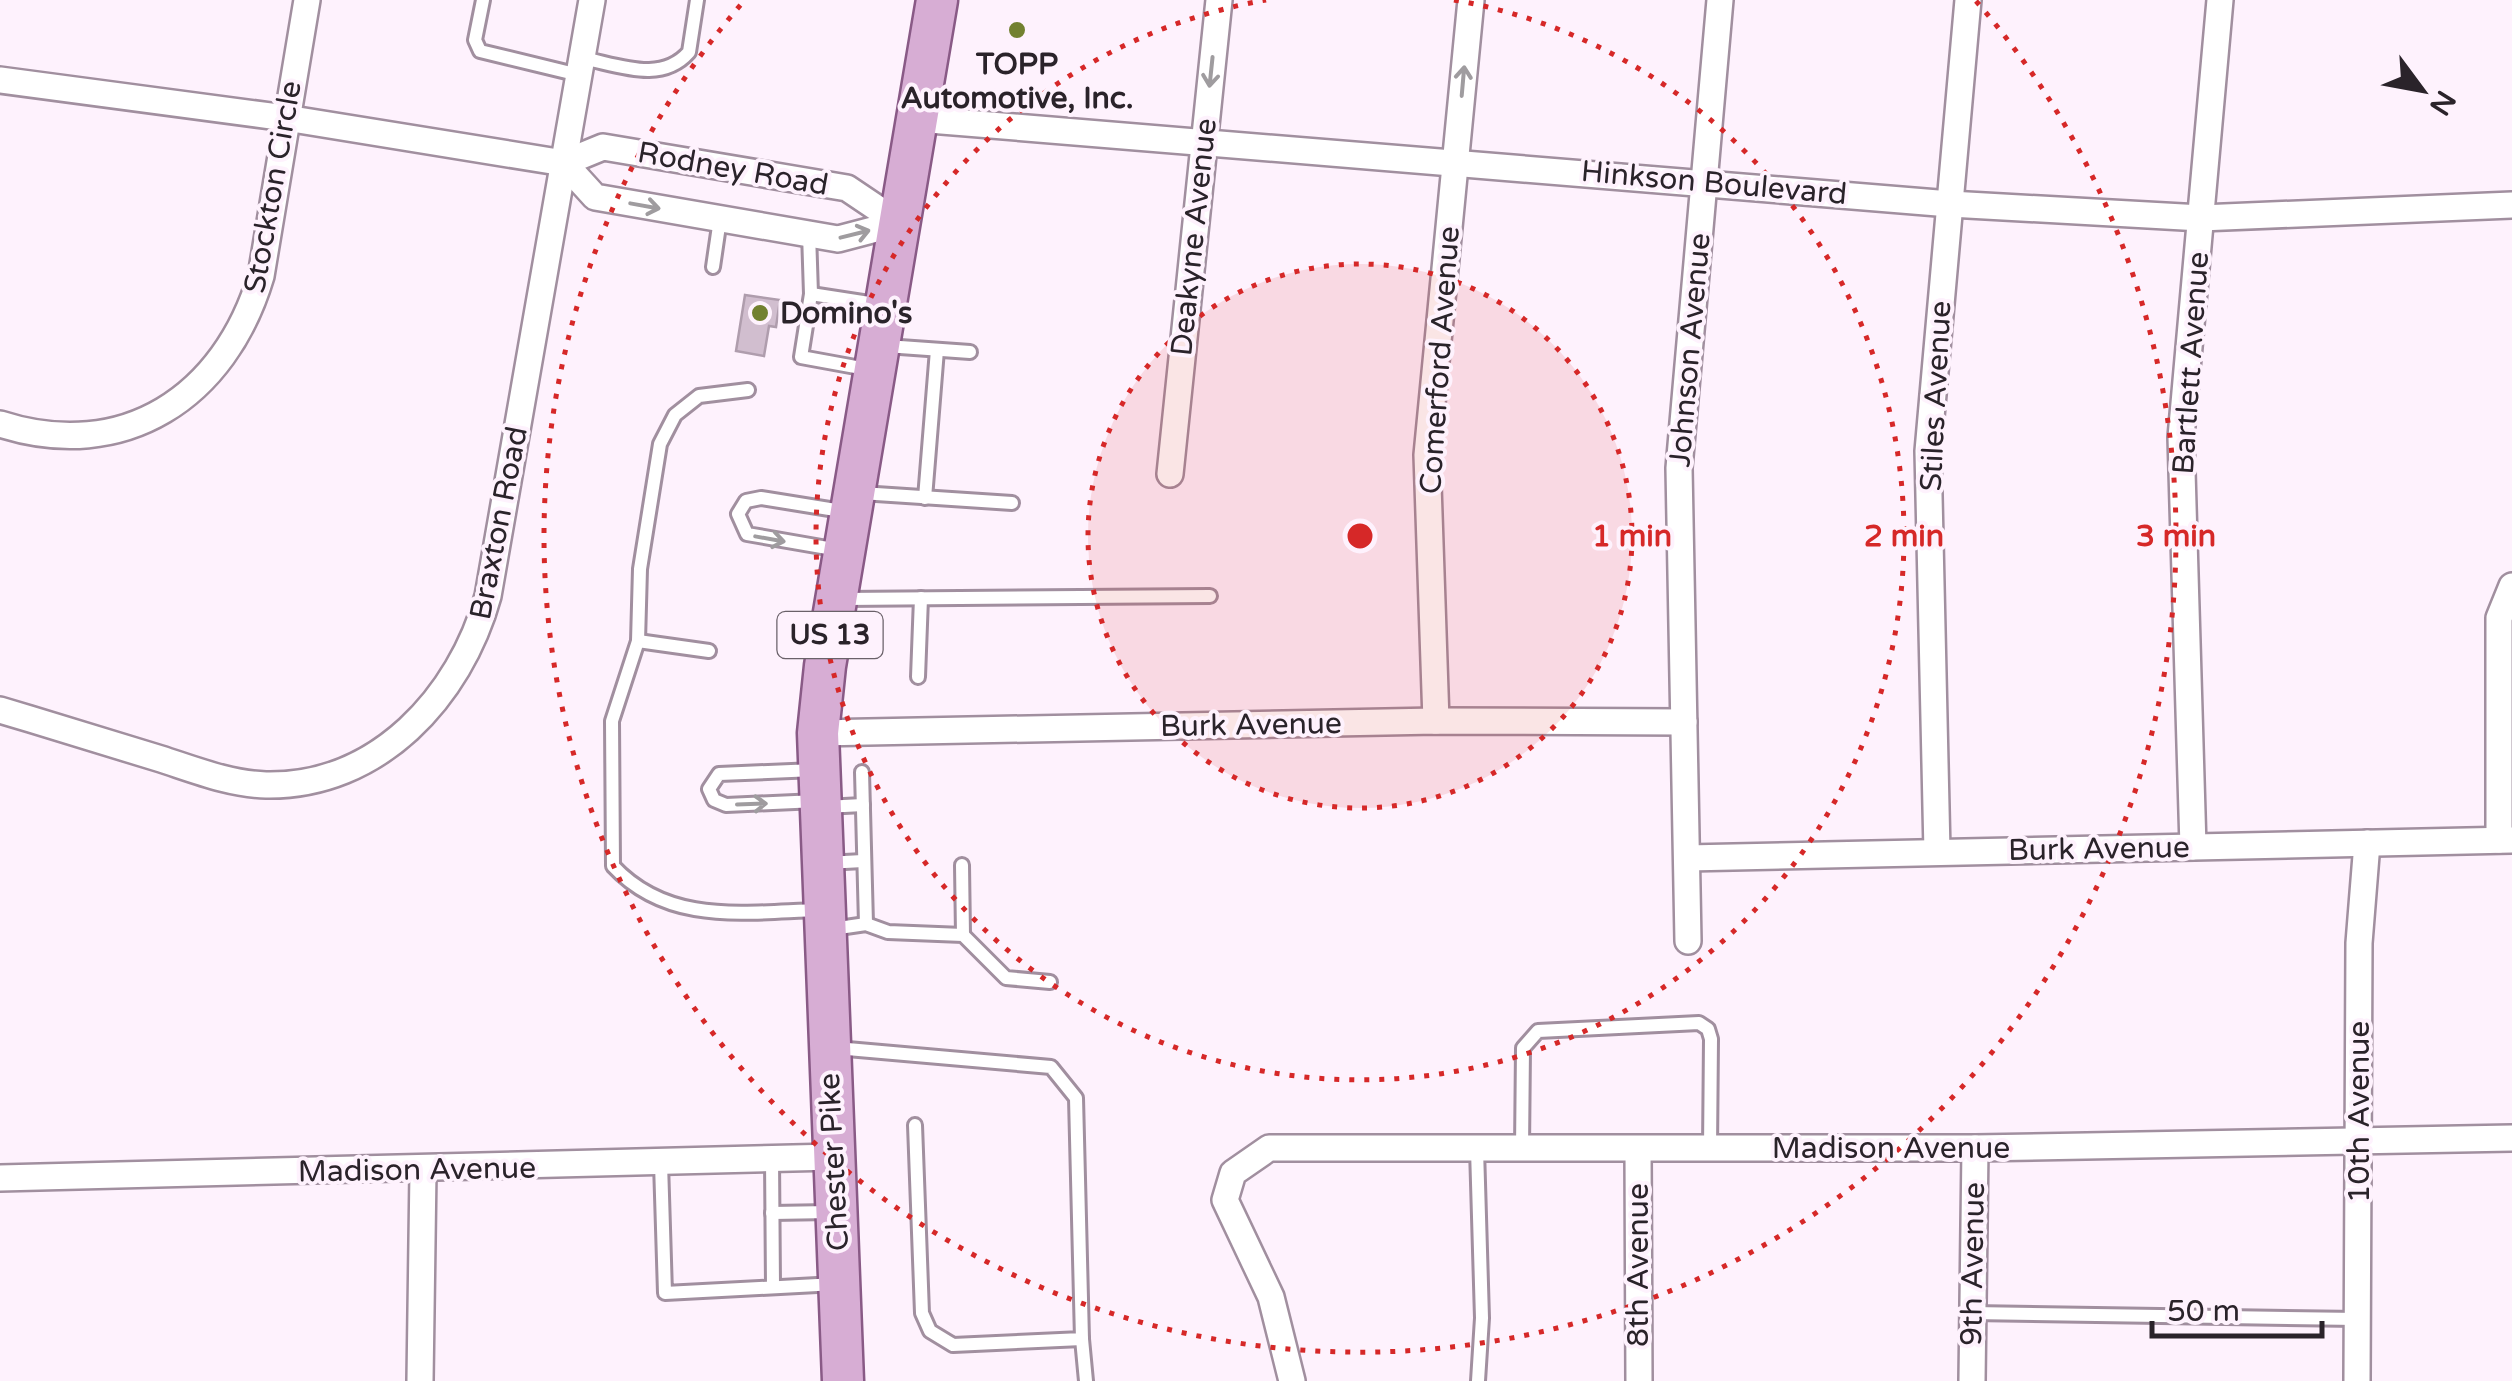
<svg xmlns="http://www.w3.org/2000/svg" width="2512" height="1381" font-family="'Varela Round',sans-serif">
  <rect width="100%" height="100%" fill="#fef2fd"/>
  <polygon fill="#d1becf" stroke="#af9dad" stroke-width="2.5" points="745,295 780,300 776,327 769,326 764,356 736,351"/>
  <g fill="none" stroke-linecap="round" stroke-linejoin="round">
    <defs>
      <g id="service">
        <polyline points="483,0 475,40 480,51 579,75"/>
        <path d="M582 58C619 65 661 84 689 52L697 0"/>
        <polyline points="809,233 811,294 801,357 872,370"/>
        <polyline points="713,267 720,219"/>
        <polyline points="811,294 882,305"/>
        <polyline points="886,346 970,352"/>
        <path d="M748 390 699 396 675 415 660 444 640 569 638 641 612 721 613 866C669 926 746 912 820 910"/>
        <polyline points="861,493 1012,503"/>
        <polyline points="925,498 937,350"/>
        <polyline points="839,550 747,534 738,514 746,501 761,498 848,512"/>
        <polyline points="844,599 1210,596"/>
        <polyline points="638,641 709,651"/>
        <polyline points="918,677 921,598"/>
        <polyline points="815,770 719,774 709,789 714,800 726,805 817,801"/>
        <polyline points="862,772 866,924"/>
        <polyline points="825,807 863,805"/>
        <polyline points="826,863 863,861"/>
        <polyline points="962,865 963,935"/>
        <polyline points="832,929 866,924 888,932 963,935 1006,978 1050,982"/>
        <polyline points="836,1048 1051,1067 1076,1098 1082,1339 953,1345 930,1331 922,1313 915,1125"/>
        <polyline points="1477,1149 1482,1318 1478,1381"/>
        <polyline points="1522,1149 1523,1048 1538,1031 1699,1023 1708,1029 1711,1039 1710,1149"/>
        <polyline points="772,1159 773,1286"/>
        <polyline points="661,1163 665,1293 836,1284"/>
        <polyline points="772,1213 830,1212"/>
        <polyline points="1972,1313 2358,1319"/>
        <polyline points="1082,1339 1086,1381"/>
      </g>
      <g id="minor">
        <polyline points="0,80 286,118 564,163 603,147 847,188 899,223"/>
        <polyline points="917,119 1950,204 2201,218 2512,205"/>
        <polyline points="564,163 595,197 838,239 899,223"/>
        <path d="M0 424C124 464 225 397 261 276L307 0"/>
        <polyline points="1170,474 1219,0"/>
        <path d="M0 710C54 726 108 743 161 759 195 770 230 784 266 785 378 787 460 697 488 596L592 0"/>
        <polyline points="1436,721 1427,455 1471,0"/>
        <polyline points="818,733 1436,721 1684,722"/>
        <polyline points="2499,840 2499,618 2512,586"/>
        <polyline points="2193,847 2181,437 2220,0"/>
        <polyline points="1937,852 1928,451 1968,0"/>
        <polyline points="1687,858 2512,840"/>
        <polyline points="1688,941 1679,468 1720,0"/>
        <polyline points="1638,1149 1639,1381"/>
        <polyline points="0,1178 834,1157"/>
        <polyline points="420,1381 423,1171"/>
        <polyline points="1292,1381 1271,1297 1225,1200 1233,1173 1269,1148 1975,1148 2512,1138"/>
        <polyline points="1972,1381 1975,1148"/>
        <polyline points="2357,1381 2359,943 2367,843"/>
      </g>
      <polyline id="primary" points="843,1381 818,733 825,666 937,0"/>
    </defs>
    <use href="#service" stroke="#a18f9f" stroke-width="18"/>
    <use href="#minor" stroke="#a18f9f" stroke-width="30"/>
    <use href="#primary" stroke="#895a86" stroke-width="45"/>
    <use href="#service" stroke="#fff" stroke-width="12"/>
    <use href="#minor" stroke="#fff" stroke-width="25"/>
    <use href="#primary" stroke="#d7add4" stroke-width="40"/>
  </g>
  <defs><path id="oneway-shaft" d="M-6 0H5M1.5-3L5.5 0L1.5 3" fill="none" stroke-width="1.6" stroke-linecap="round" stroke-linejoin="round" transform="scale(2.5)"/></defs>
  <g stroke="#9f9c9f">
    <use href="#oneway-shaft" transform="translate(1211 72) rotate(96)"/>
    <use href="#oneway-shaft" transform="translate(1463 81) rotate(-85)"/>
    <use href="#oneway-shaft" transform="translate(645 206) rotate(10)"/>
    <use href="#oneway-shaft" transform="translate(855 234) rotate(-14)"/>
    <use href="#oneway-shaft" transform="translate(770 539) rotate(10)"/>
    <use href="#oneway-shaft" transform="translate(752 804) rotate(-2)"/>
  </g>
  <circle cx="1360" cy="536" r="272" fill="#d62828" fill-opacity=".12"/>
  <g fill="none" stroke="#d62828" stroke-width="5" stroke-dasharray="5 10">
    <circle cx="1360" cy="536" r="272"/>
    <path d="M1454 0A544 544 0 1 1 1266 0"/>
    <path d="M1976 1A816 816 0 1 1 744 1"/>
  </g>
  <g fill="#728130" stroke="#fef2fd" stroke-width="4">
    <circle cx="1017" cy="30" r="10"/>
    <circle cx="760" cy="313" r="10"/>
  </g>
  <g text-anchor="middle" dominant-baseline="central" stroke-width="8" stroke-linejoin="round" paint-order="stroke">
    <rect fill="#fef2fd" stroke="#6a6169" stroke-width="2.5" x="777.5" y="612" width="105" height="46" rx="8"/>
    <g font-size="28" font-weight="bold" fill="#2a232a">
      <text x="830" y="635">US 13</text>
    </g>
    <g font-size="30" font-weight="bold" fill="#2a232a" stroke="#fef2fd">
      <text x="1017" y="64">TOPP<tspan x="1017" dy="34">Automotive, Inc.</tspan></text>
      <text x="780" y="313" text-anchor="start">Domino's</text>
    </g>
    <g font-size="30" fill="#2a232a" stroke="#fef2fd">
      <text transform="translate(733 169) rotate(10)">Rodney Road</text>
      <text transform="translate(1714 183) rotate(5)">Hinkson Boulevard</text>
      <text transform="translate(273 187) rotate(-80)">Stockton Circle</text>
      <text transform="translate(1194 237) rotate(-84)">Deakyne Avenue</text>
      <text transform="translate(1690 350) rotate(-85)">Johnson Avenue</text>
      <text transform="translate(1440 360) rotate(-86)">Comerford Avenue</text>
      <text transform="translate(2191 363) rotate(-86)">Bartlett Avenue</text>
      <text transform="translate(1936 396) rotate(-87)">Stiles Avenue</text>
      <text transform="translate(499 523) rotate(-79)">Braxton Road</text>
      <text transform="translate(1251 725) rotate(-1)">Burk Avenue</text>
      <text transform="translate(2099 849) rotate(-1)">Burk Avenue</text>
      <text transform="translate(2359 1112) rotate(-90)">10th Avenue</text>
      <text x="1891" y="1148">Madison Avenue</text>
      <text transform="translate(834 1162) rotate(-93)">Chester Pike</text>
      <text transform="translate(417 1170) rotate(-1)">Madison Avenue</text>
      <text transform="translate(1973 1264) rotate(-89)">9th Avenue</text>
      <text transform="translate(1638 1265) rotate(-90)">8th Avenue</text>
    </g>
  </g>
  <circle cx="1360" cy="536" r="15" fill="#d62828" stroke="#fef2fd" stroke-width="5"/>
  <g font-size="30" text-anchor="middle" font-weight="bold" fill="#d62828" stroke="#fef2fd" stroke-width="8" stroke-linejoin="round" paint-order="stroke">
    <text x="1632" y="546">1 min</text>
    <text x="1904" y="546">2 min</text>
    <text x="2176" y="546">3 min</text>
  </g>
  <g transform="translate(2422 90) rotate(122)" stroke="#fef2fd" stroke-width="8" paint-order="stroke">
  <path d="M0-8L18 38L0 25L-18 38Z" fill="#2a232a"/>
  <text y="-15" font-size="28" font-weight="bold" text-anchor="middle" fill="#2a232a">N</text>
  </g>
  <path d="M2152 1321v15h170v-15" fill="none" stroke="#2a232a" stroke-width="5"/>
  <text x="2167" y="1321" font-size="30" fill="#2a232a" stroke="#fef2fd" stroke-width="8" paint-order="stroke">50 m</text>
</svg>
